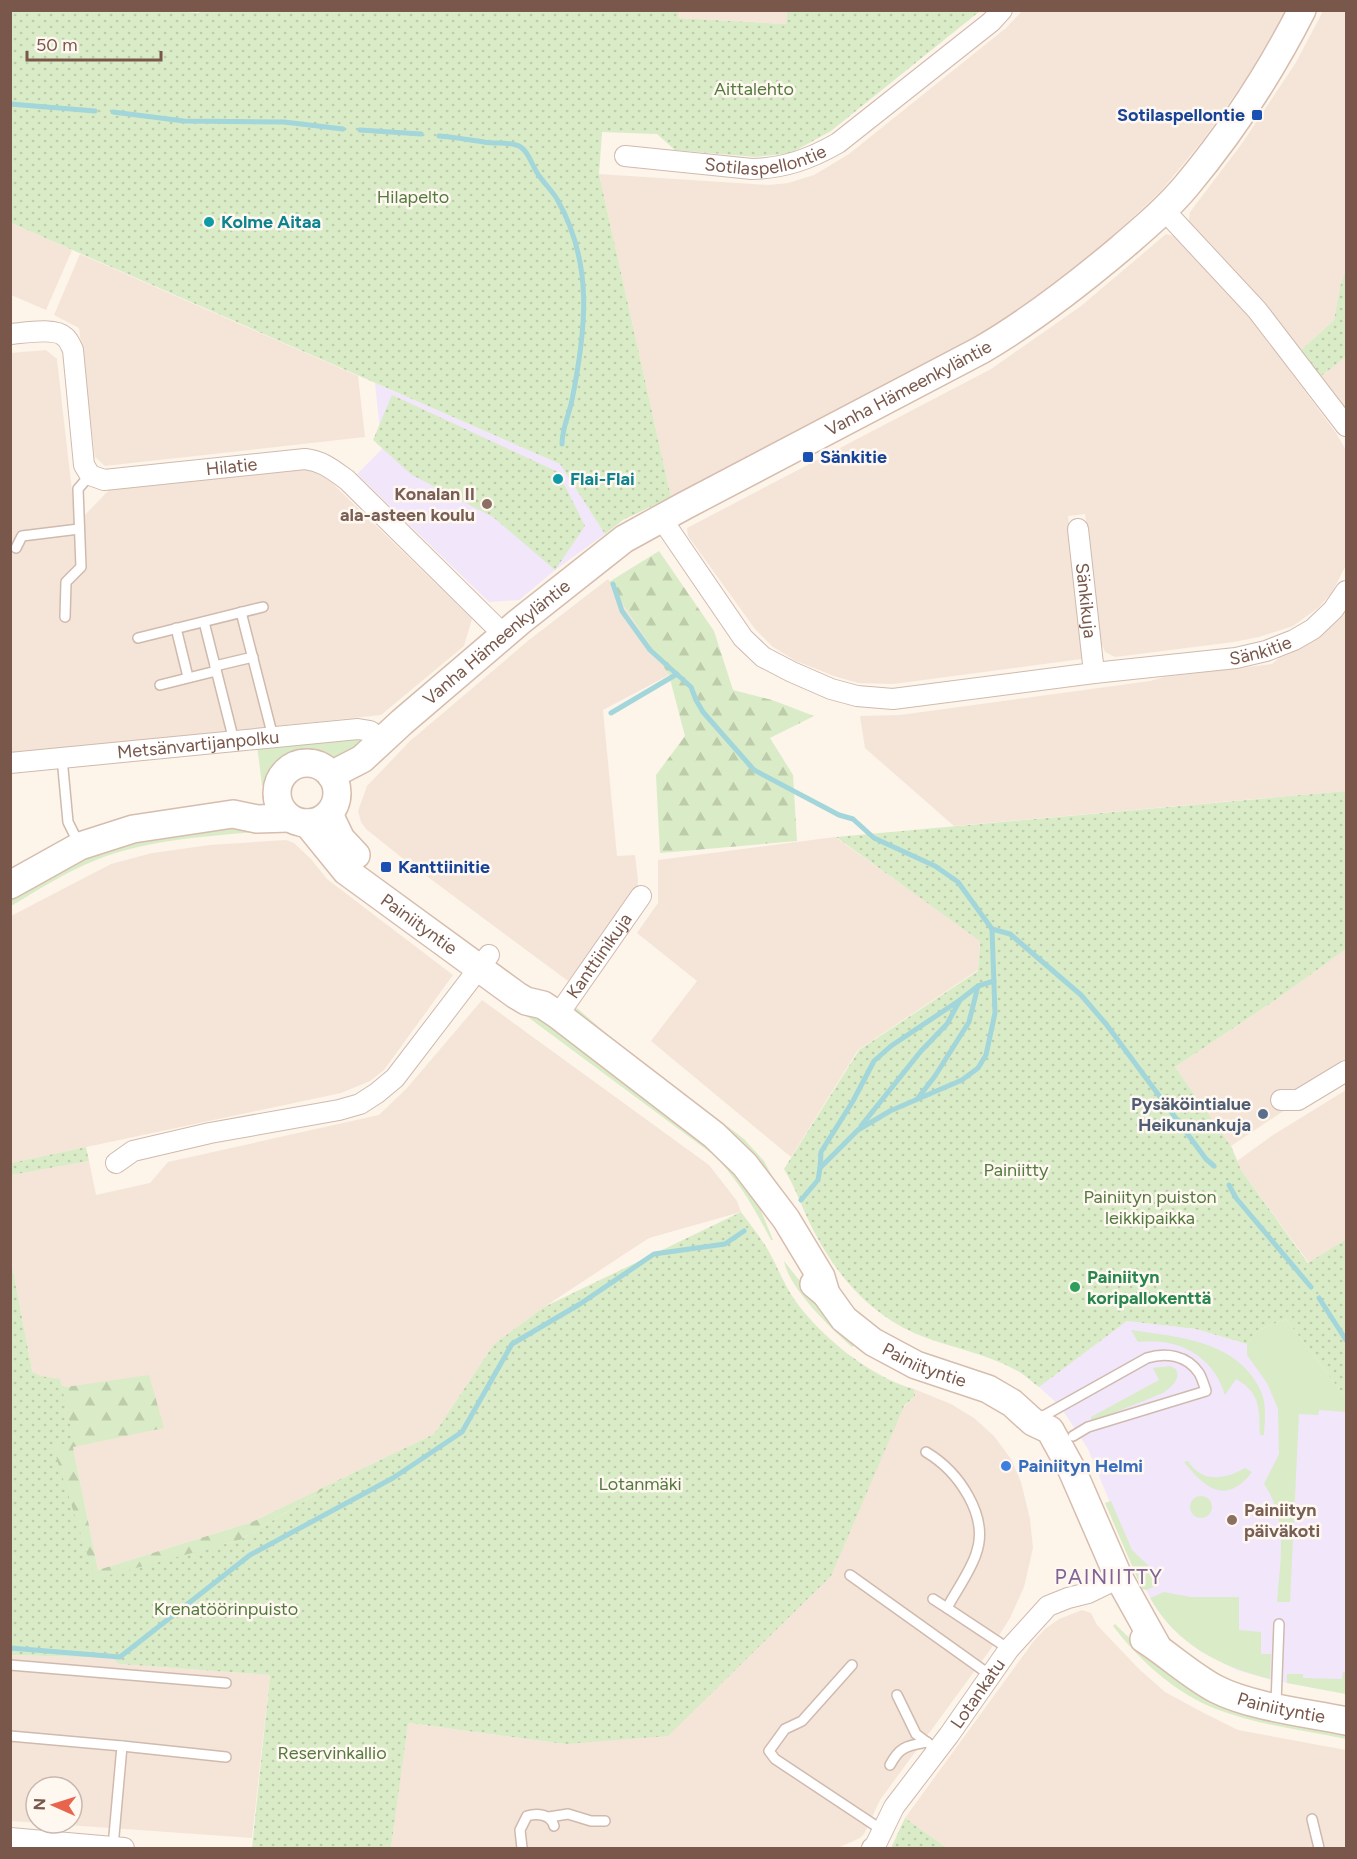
<svg xmlns="http://www.w3.org/2000/svg" width="1357" height="1859" font-family="Figtree,sans-serif">
  <defs>
    <pattern id="forest-firs" width="22" height="20" patternUnits="userSpaceOnUse" patternTransform="scale(1.5)"><rect width="22" height="20" fill="#d9ecc7"/><path d="M5 1l3.5 6h-7zM16 11l3.5 6h-7z" fill="#beccac"/></pattern>
    <pattern id="park-dots" width="8" height="8" patternUnits="userSpaceOnUse" patternTransform="scale(1.5)"><rect width="8" height="8" fill="#d9ecc7"/><path d="M2 2h.1M6 6h.1" fill="none" stroke="#beccac" stroke-width="1.8" stroke-linecap="round"/></pattern>
  </defs>
  <rect width="100%" height="100%" fill="#fdf4ea"/>
  <g fill="#f5e5d8" fill-rule="evenodd">
    <polygon points="678,11 787,11 786,24 678,18"/>
    <polygon points="1022,11 1286,11 1248,76 1203,140 1161,191 1105,243 1046,291 999,323 924,366 671,497 599,174 769,185 788,183 814,175 849,154 1006,28"/>
    <polygon points="1323,11 1346,11 1346,268 1340,287 1334,320 1300,351 1188,225 1190,212 1243,142 1295,64"/>
    <polygon points="11,223 72,250 46,310 11,295"/>
    <polygon points="1166,234 1174,236 1251,319 1336,433 1346,450 1346,565 1332,593 1318,608 1293,626 1259,637 1234,642 1115,657 1105,652 1101,642 1085,514 1068,516 1085,655 1082,659 893,684 858,683 834,676 796,661 773,647 755,629 688,536 687,528 991,369 1081,306"/>
    <polygon points="80,254 358,376 365,437 105,466 95,457 79,328 54,315"/>
    <polygon points="46,350 57,359 75,518 83,517 110,489 293,469 311,469 327,478 472,619 464,646 381,715 11,754 11,353"/>
    <polygon points="1346,357 1346,411 1321,376"/>
    <polygon points="608,579 669,675 603,710 617,856 635,855 638,880 637,894 605,938 600,938 568,981 401,857 366,829 361,822 358,811 367,786 410,741 529,640"/>
    <polygon points="1346,610 1346,791 954,826 865,748 860,716 900,715 1150,681 1164,677 1272,664 1281,656 1316,637 1335,623"/>
    <polygon points="835,837 980,940 978,970 858,1050 791,1157 651,1041 697,981 637,933 658,903 658,860"/>
    <polygon points="286,840 294,843 311,859 327,879 453,975 384,1070 370,1081 341,1093 11,1163 11,916 111,864 152,853 210,845"/>
    <polygon points="1346,949 1346,1069 1231,1146 1175,1067 1274,1001"/>
    <polygon points="482,1000 709,1165 737,1201 741,1212 649,1238 544,1307 494,1344 434,1434 252,1522 98,1570 73,1447 33,1375 11,1260 10,1175 89,1161 96,1195 150,1183 168,1162 379,1115 407,1088"/>
    <polygon points="1346,1090 1346,1239 1309,1263 1241,1170 1237,1161 1273,1135"/>
    <polygon points="914,1389 951,1404 974,1418 994,1436 1011,1459 1021,1482 1030,1519 1033,1548 1024,1587 1010,1618 990,1650 880,1800 864,1834 860,1838 838,1848 391,1848 407,1723 565,1744 915,1396"/>
    <polygon points="1082,1610 1091,1613 1097,1625 1139,1669 1165,1692 1202,1712 1238,1730 1346,1750 1346,1848 947,1848 905,1818 1033,1642 1045,1629 1059,1619"/>
    <path d="M10 1655 113 1658 119 1664 270 1675 252 1838 11 1821ZM36 1787H72V1823H36Z"/>
  </g>
  <g fill="#f1e6fa">
    <polygon points="375,383 560,464 605,534 555,570 519,600 489,602 357,474 382,449"/>
    <polygon points="1127,1321 1196,1329 1247,1344 1258,1330 1346,1398 1346,1694 1272,1680 1237,1670 1200,1651 1172,1628 1158,1611 1146,1590 1088,1449 1060,1406 1039,1387"/>
  </g>
  <g fill="#d9ecc7">
    <path d="M360 738V746C352 750 339 759 330 759 322 759 315 755 307 754 285 753 275 769 264 786L262 785 257 745Z"/>
    <path d="M254 826V832C201 837 145 840 96 860 66 872 38 890 11 906L10 898 103 848 214 828Z"/>
    <path d="M518 1007 567 1038 715 1148 754 1194 773 1240H771C754 1208 738 1178 711 1153L517 1009Z"/>
    <polygon points="577,1008 608,1035 744,1139 764,1161 800,1227 574,1010"/>
    <path d="M784 1261 818 1304 857 1343 852 1347C830 1327 790 1290 784 1261Z"/>
    <path d="M1286 1319 1346 1398V1412L1319 1410 1318 1415 1299 1414 1290 1602H1277C1280 1561 1289 1520 1264 1484L1279 1454 1278 1409 1267 1383 1247 1355V1344L1258 1330Z"/>
    <path d="M1131 1330C1177 1337 1236 1340 1260 1389 1267 1403 1265 1421 1264 1435H1260C1259 1409 1261 1393 1236 1379L1225 1395C1213 1355 1178 1337 1138 1342Z"/>
    <path d="M1170 1366 1176 1369C1181 1380 1171 1387 1163 1393L1091 1422V1417L1159 1380 1153 1368Z"/>
    <path d="M1188 1461C1202 1484 1226 1479 1245 1468L1252 1472C1226 1506 1205 1488 1184 1462Z"/>
    <circle cx="1201" cy="1507" r="11"/>
    <polygon points="1111,1501 1132,1550 1158,1575 1160,1579 1158,1585 1146,1590 1142,1589 1105,1503"/>
    <path d="M1164 1592 1190 1597H1239V1630L1261 1632V1654H1271L1270 1679C1219 1666 1177 1645 1150 1598Z"/>
    <path d="M1115 1624 1150 1658 1188 1687 1346 1731V1739C1303 1730 1257 1725 1216 1709 1175 1693 1139 1660 1113 1626Z"/>
    <polygon points="1343,1672 1346,1672 1346,1694 1287,1683 1287,1674 1303,1674 1303,1678 1342,1679"/>
  </g>
  <g fill="url(#forest-firs)">
    <polygon points="659,551 714,631 733,690 772,700 814,716 770,738 793,775 797,841 660,853 656,775 685,736 669,675 609,582"/>
    <polygon points="10,1271 32,1372 66,1387 149,1375 164,1428 73,1447 98,1570 252,1522 349,1475 240,1540 225,1544 11,1655"/>
  </g>
  <g fill="url(#park-dots)">
    <polygon points="160,10 199,13 200,10 678,10 678,18 786,24 787,11 980,11 831,131 791,153 756,157 675,150 657,134 602,132 599,174 671,497 623,520 605,534 560,464 11,223 11,11"/>
    <polygon points="1346,268 1346,357 1321,376 1300,351 1334,320 1340,287"/>
    <polygon points="392,395 558,472 585,526 555,570 493,517 412,475 373,440"/>
    <path d="M1346 791V949L1274 1001 1175 1067 1231 1146 1241 1170 1308 1263 1346 1239V1398L1286 1319 1258 1330 1247 1344 1196 1329 1127 1321 1039 1387C1033 1383 1027 1377 1021 1373 988 1353 949 1348 914 1333 870 1313 838 1277 816 1235 804 1214 797 1190 784 1169L859 1050 978 971 980 941 836 837Z"/>
    <polygon points="86,1147 89,1161 11,1175 11,1163"/>
    <path d="M741 1212C750 1224 760 1237 768 1250 777 1266 784 1284 794 1299 820 1336 870 1377 914 1389L915 1396 904 1406 831 1576 668 1736 565 1744 408 1723 391 1848H252L270 1675 119 1664 112 1658 11 1655V1260L33 1375 60 1379 74 1441 53 1447 95 1579 240 1540 349 1475 434 1434 494 1344 544 1307Z"/>
    <polygon points="905,1818 947,1848 891,1848"/>
  </g>
  <g fill="none" stroke-linecap="round" stroke-linejoin="round">
    <g stroke="#a2d6da" stroke-width="5">
      <polyline points="10,104 95,111"/>
      <polyline points="113,112 184,121 284,122 343,129"/>
      <polyline points="360,130 421,134"/>
      <path d="M439 136C454 137 469 140 484 142 494 144 506 142 516 145 529 148 532 168 540 177 545 184 552 191 557 199 594 264 586 329 572 400 569 415 562 428 562 444"/>
      <polyline points="613,584 622,611 650,650 691,687 696,700 703,712 754,770 839,815 853,819 874,838 935,866 958,882 992,929 995,1013 986,1055 978,1068 962,1080 890,1111 858,1130 820,1168 818,1180 801,1200"/>
      <polyline points="611,713 677,674"/>
      <polyline points="992,929 1010,934 1081,995 1106,1024 1206,1159 1214,1166"/>
      <polyline points="918,1098 935,1076 969,1022 978,986"/>
      <polyline points="861,1126 921,1051 947,1024 960,1000 978,986 994,981"/>
      <polyline points="820,1168 821,1152 853,1101 874,1061 891,1046 960,1000"/>
      <polyline points="1229,1185 1236,1198 1311,1287"/>
      <polyline points="1319,1298 1346,1340"/>
      <polyline points="10,1648 120,1657 250,1555 393,1478 462,1432 512,1344 580,1304 654,1254 725,1244 744,1231"/>
    </g>
    <defs>
      <g id="lane">
        <polyline points="16,548 22,536 79,529"/>
        <polyline points="241,612 273,737"/>
        <polyline points="65,617 66,582 81,567 78,489 90,475"/>
        <polyline points="204,622 234,741"/>
        <polyline points="176,628 188,677"/>
        <polyline points="138,638 263,607"/>
        <polyline points="215,666 253,657"/>
        <polyline points="160,685 216,671"/>
        <polyline points="62,758 68,822 79,844"/>
        <path d="M1038 1419 1147 1358C1165 1352 1187 1355 1199 1373 1202 1378 1204 1385 1206 1391L1088 1427 1073 1436"/>
        <path d="M926 1452C958 1471 990 1516 976 1554 970 1572 956 1591 947 1608L1009 1649"/>
        <polyline points="850,1575 990,1675"/>
        <polyline points="933,1599 947,1608"/>
        <polyline points="10,1665 226,1683"/>
        <polyline points="852,1665 802,1721 785,1729 769,1751 775,1759 882,1830"/>
        <polyline points="897,1695 916,1734 937,1750"/>
        <polyline points="1276,1704 1279,1624"/>
        <polyline points="10,1736 122,1746 113,1847"/>
        <polyline points="122,1746 226,1757"/>
        <path d="M890 1765C900 1746 907 1746 927 1742"/>
        <polyline points="549,1817 568,1814 591,1821 605,1821"/>
        <polyline points="1312,1819 1319,1848"/>
        <path d="M522 1848 520 1830 527 1816C537 1813 551 1814 554 1826"/>
      </g>
      <g id="street">
        <path id="s1" d="M625 156 752 169C785 168 810 159 838 143L991 22 1002 10"/>
        <polyline points="1164,210 1257,310 1346,426"/>
        <path id="s2" d="M10 334C24 333 55 327 65 337 69 340 71 346 73 350L84 465 90 475 104 480 305 459C323 461 333 470 347 480L504 635"/>
        <path id="s3" d="M661 518 743 638 763 657 792 672 831 689 857 696 893 699 1094 673 1236 658 1266 651 1294 640 1313 629 1333 610 1346 591"/>
        <path id="s4" d="M1078 529 1094 673"/>
        <path id="s5" d="M10 763 358 729 370 731 381 741"/>
        <path id="s6" d="M558 1015 641 896"/>
        <polyline points="1281,1100 1298,1100 1346,1071"/>
        <polyline points="116,1163 133,1151 210,1133 339,1110 360,1104 377,1093 395,1078 489,955"/>
        <polyline points="10,1838 124,1848"/>
        <path id="s7" d="M872 1848 875 1846 894 1807 949 1735 1009 1649 1048 1606 1068 1598 1088 1593 1119 1578"/>
      </g>
      <g id="secondary">
        <circle cx="307" cy="793" r="30"/>
        <path id="s8" d="M331 775 362 759 402 722 519 622 624 539 684 506 981 350C1031 321 1077 285 1121 248 1144 228 1167 209 1187 185 1232 131 1270 73 1302 10"/>
        <polyline points="329,814 341,839 356,855"/>
        <path id="s9" d="M307 823 346 871 516 995 526 1001 543 1005 558 1015 714 1135 745 1165 786 1219 821 1277 826 1294"/>
        <polyline points="10,885 80,846 133,829 233,814 257,819 289,818"/>
        <path id="s10" d="M814 1284 826 1294 844 1319 873 1342 916 1365 988 1389 1012 1403 1033 1422 1050 1430 1072 1470 1119 1578 1158 1648"/>
        <path id="s11" d="M1144 1639C1169 1655 1190 1675 1216 1689 1251 1707 1308 1713 1346 1721"/>
      </g>
    </defs>
    <use href="#lane" stroke="#d0baae" stroke-width="12"/>
    <use href="#street" stroke="#d0baae" stroke-width="22"/>
    <use href="#secondary" stroke="#d6bdae" stroke-width="30"/>
    <use href="#lane" stroke="#fff" stroke-width="9"/>
    <use href="#street" stroke="#fff" stroke-width="20"/>
    <use href="#secondary" stroke="#fff" stroke-width="27"/>
  </g>
  <g fill="#1a4fb4" stroke="#fff8f1" stroke-width="2">
    <rect x="1251" y="109" width="12" height="12" rx="3"/>
    <rect x="802" y="451" width="12" height="12" rx="3"/>
    <rect x="380" y="861" width="12" height="12" rx="3"/>
  </g>
  <g fill="#0f9aa8" stroke="#fff8f1" stroke-width="2">
    <circle cx="209" cy="222" r="6"/>
    <circle cx="558" cy="479" r="6"/>
  </g>
  <g fill="#8d6e63" stroke="#fff8f1" stroke-width="2">
    <circle cx="487" cy="504" r="6"/>
    <circle cx="1232" cy="1520" r="6"/>
  </g>
  <circle fill="#5c6f8a" stroke="#fff8f1" stroke-width="2" cx="1263" cy="1114" r="6"/>
  <circle fill="#2e9e5b" stroke="#fff8f1" stroke-width="2" cx="1075" cy="1287" r="6"/>
  <circle fill="#3f7fe0" stroke="#fff8f1" stroke-width="2" cx="1006" cy="1466" r="6"/>
  <g text-anchor="middle" dominant-baseline="central" stroke-width="5" stroke-linejoin="round" paint-order="stroke">
    <g font-size="18" fill="#557a40" stroke="#fff8f1">
      <text x="754" y="89">Aittalehto</text>
      <text x="413" y="197">Hilapelto</text>
      <text x="1016" y="1170">Painiitty</text>
      <text x="1150" y="1197">Painiityn puiston<tspan x="1150" dy="21">leikkipaikka</tspan></text>
      <text x="640" y="1484">Lotanmäki</text>
      <text x="226" y="1609">Krenatöörinpuisto</text>
      <text x="332" y="1753">Reservinkallio</text>
    </g>
    <g font-size="18" font-weight="bold" fill="#164399" stroke="#fff8f1" text-anchor="start">
      <text x="1245" y="115" text-anchor="end">Sotilaspellontie</text>
      <text x="820" y="457">Sänkitie</text>
      <text x="398" y="867">Kanttiinitie</text>
    </g>
    <g font-size="18" fill="#79584b" stroke="#fff8f1">
      <text stroke="none"><textPath href="#s1" startOffset="142">Sotilaspellontie</textPath></text>
      <text stroke="none"><textPath href="#s8" startOffset="699">Vanha Hämeenkyläntie</textPath></text>
      <text stroke="none"><textPath href="#s2" startOffset="342">Hilatie</textPath></text>
      <text stroke="none"><textPath href="#s4" startOffset="72">Sänkikuja</textPath></text>
      <text stroke="none"><textPath href="#s8" startOffset="213">Vanha Hämeenkyläntie</textPath></text>
      <text stroke="none"><textPath href="#s3" startOffset="682">Sänkitie</textPath></text>
      <text stroke="none"><textPath href="#s5" startOffset="189">Metsänvartijanpolku</textPath></text>
      <text stroke="none"><textPath href="#s9" startOffset="152">Painiityntie</textPath></text>
      <text stroke="none"><textPath href="#s6" startOffset="72">Kanttiinikuja</textPath></text>
      <text stroke="none"><textPath href="#s10" startOffset="140">Painiityntie</textPath></text>
      <text stroke="none"><textPath href="#s7" startOffset="188">Lotankatu</textPath></text>
      <text stroke="none"><textPath href="#s11" startOffset="156">Painiityntie</textPath></text>
    </g>
    <g font-size="18" font-weight="bold" fill="#0d838f" stroke="#fff8f1" text-anchor="start">
      <text x="221" y="222">Kolme Aitaa</text>
      <text x="570" y="479">Flai-Flai</text>
    </g>
    <g font-size="18" font-weight="bold" fill="#785e54" stroke="#fff8f1" text-anchor="end">
      <text x="475" y="494">Konalan II<tspan x="475" dy="21">ala-asteen koulu</tspan></text>
      <text x="1244" y="1510" text-anchor="start">Painiityn<tspan x="1244" dy="21">päiväkoti</tspan></text>
    </g>
    <g font-size="18" font-weight="bold" fill="#4e5e75" stroke="#fff8f1" text-anchor="end">
      <text x="1251" y="1104">Pysäköintialue<tspan x="1251" dy="21">Heikunankuja</tspan></text>
    </g>
    <g font-size="18" font-weight="bold" fill="#27864d" stroke="#fff8f1" text-anchor="start">
      <text x="1087" y="1277">Painiityn<tspan x="1087" dy="21">koripallokenttä</tspan></text>
    </g>
    <g font-size="18" font-weight="bold" fill="#366cbe" stroke="#fff8f1" text-anchor="start">
      <text x="1018" y="1466">Painiityn Helmi</text>
    </g>
    <g font-size="21" letter-spacing="1.5" fill="#816495" stroke="#fff8f1">
      <text x="1109" y="1576">PAINIITTY</text>
    </g>
  </g>
  <rect width="1357" height="1859" fill="none" stroke="#79584b" stroke-width="24"/>
  <g transform="translate(54 1805) rotate(273)"><circle r="28" fill="#fff8f1" stroke="#c9b8af" stroke-width="1.5"/>
  <path d="M0-4.5L10 22L0 15L-10 22Z" fill="#e9644c"/>
  <text y="-9" font-size="16" font-weight="bold" text-anchor="middle" fill="#79584b">N</text>
  </g>
  <path d="M27 51v9h134v-9" fill="none" stroke="#79584b" stroke-width="3"/>
  <text x="36" y="51" font-size="18" fill="#79584b" stroke="#fff8f1" stroke-width="4.5" paint-order="stroke">50 m</text>
</svg>
